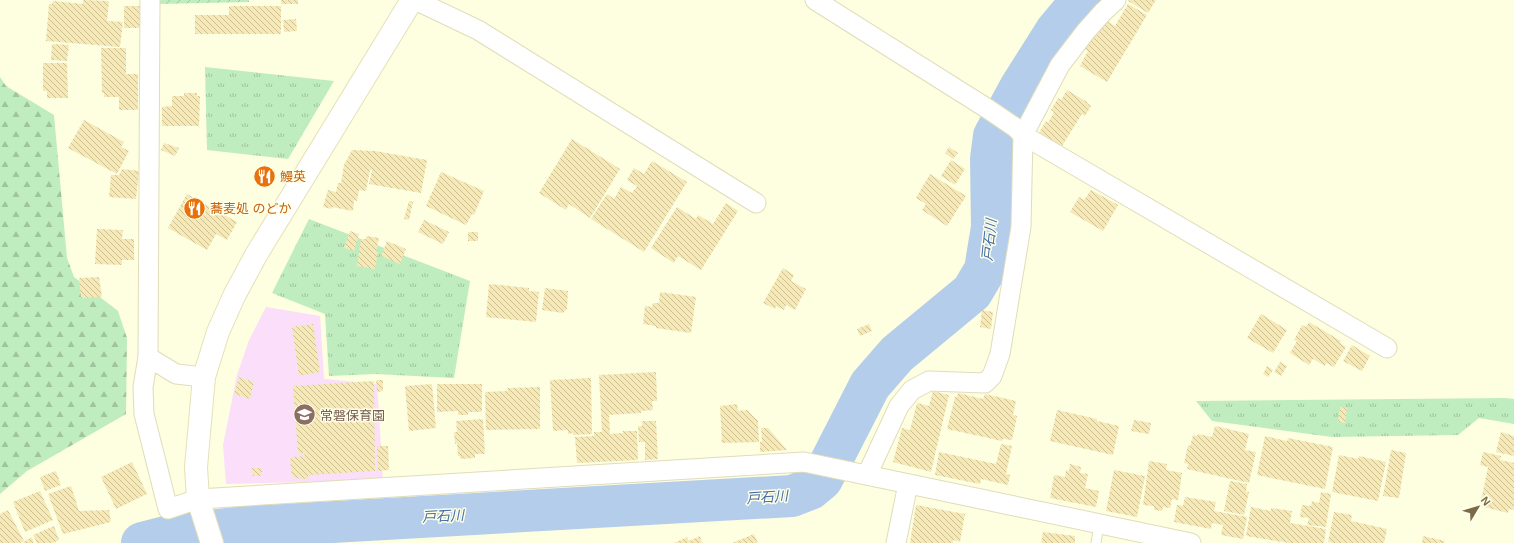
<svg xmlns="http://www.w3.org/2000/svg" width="1514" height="543" font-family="Arial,'Noto Sans JP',sans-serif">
  <defs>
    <pattern id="grass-tufts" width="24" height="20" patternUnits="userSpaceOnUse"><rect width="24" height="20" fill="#bfedbf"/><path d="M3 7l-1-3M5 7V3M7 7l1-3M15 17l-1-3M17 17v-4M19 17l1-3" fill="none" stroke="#a0c49d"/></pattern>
    <pattern id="forest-firs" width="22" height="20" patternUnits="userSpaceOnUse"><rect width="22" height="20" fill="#bfedbf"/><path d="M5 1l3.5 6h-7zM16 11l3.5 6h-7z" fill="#a0c49d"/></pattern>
    <pattern id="garden-furrows" width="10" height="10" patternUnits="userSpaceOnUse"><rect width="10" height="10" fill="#bfedbf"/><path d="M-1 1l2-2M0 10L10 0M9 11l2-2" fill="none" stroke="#a0c49d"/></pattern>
    <pattern id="building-back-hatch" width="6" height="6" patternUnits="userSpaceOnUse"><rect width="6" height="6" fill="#f6e9b6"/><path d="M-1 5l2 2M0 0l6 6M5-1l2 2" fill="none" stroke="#ccc196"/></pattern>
  </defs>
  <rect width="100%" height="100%" fill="#fefee1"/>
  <polygon fill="#fadefa" points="266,307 320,316 324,379 377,384 383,480 226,484 223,445 237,375 249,340"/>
  <g fill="url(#grass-tufts)">
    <polygon points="205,67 334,81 288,159 207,150"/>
    <polygon points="309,219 470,281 454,378 375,374 329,376 325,314 272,293"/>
    <polygon points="1506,398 1514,399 1514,424 1479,418 1458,435 1332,437 1212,421 1196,401"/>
  </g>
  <polygon fill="url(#forest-firs)" points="0,77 6,86 54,115 67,258 74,277 118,311 127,338 126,414 27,471 0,494"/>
  <polygon fill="url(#garden-furrows)" points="159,0 249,0 249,2 159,4"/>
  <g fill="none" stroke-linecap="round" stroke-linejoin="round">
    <polyline stroke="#b4cdea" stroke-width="42" points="142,543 173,535 244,527 792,496 810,489 822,479 870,385 897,354 972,292 985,270 992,227 991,159 994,136 1020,88 1056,31 1082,0"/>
  </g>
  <g fill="url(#building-back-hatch)">
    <polygon points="83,0 109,1 107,21 123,22 120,47 46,41 49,4 52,4 53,1 83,4"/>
    <rect x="281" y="0" width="17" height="4"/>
    <polygon points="1129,0 1156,0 1148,13 1128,1"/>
    <polygon points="1128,4 1147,15 1107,82 1080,66 1088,51 1081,47 1093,29 1098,32 1105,20 1115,26"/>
    <rect x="124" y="6" width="16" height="22"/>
    <polygon points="229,6 281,6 281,34 195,34 195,15 229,15"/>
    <polygon points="296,19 297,31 284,32 283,20"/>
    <polygon points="52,44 69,45 67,61 51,60"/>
    <polygon points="101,48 126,48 126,74 138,74 138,110 119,110 119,97 104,97 104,93 102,93"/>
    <polygon points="43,63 67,63 68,98 47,98 47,91 43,91"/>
    <polygon points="1067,90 1087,102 1087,103 1091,106 1085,116 1082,114 1062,146 1039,133 1046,121 1048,123 1054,112 1051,110 1058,98 1061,100"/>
    <polygon points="184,93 197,93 197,96 200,96 199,126 162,126 162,107 172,106 172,96 184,96"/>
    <polygon points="84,120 124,142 121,147 129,151 117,174 68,148"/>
    <polygon points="572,139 620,169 590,218 569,204 566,210 539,193"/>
    <polygon points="164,143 179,148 175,156 161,150"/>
    <polygon points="949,147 958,153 953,159 945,153"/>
    <polygon points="352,150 375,151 427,160 421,193 369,184 372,170 370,170 366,191 359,190 357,201 354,200 353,211 332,207 332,209 323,207 328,190 336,192 338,183 341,183 344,165"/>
    <polygon points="951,160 965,169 955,185 941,176"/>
    <polygon points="652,161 687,182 644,252 591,219 607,194 614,199 621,187 632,193 637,186 627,180 634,168 644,174"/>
    <polygon points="122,169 139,171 136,199 109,197 111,175 119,175"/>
    <polygon points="441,172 484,191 474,215 472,214 466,225 426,206"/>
    <polygon points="930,174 966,196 947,226 922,210 926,204 916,198"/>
    <polygon points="1091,190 1118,205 1103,231 1070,212 1079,197 1084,200"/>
    <polygon points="187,194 237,222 227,240 216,234 207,250 168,228"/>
    <polygon points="409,201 413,202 409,220 404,219"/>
    <polygon points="726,203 738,211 701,270 678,256 674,263 651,248 677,207 696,219 698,215 713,224"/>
    <polygon points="424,220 449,232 443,244 418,232"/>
    <polygon points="97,229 123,230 122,239 134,239 134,260 122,260 122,265 95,264"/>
    <polygon points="350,231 359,234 354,251 344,248"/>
    <rect x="468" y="232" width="10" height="9"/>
    <polygon points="366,236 379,238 376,252 378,252 375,269 357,266 361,239 366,239"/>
    <polygon points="387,241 406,249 400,264 381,256"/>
    <polygon points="783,268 794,275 791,281 806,289 795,310 786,305 784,310 776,306 775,309 763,303"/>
    <polygon points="99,277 102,297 81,298 79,278"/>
    <polygon points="489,284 529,288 529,291 539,292 536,322 486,317"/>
    <polygon points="545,288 568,291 567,309 563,313 542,310"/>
    <polygon points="660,292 696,297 691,333 656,328 656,326 643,324 645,306 652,307 653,303 659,303"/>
    <polygon points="982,310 993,312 991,329 980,327"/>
    <polygon points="1261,314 1287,330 1273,353 1247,338"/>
    <polygon points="1309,322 1341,341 1340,343 1346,347 1334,367 1326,363 1325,366 1313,359 1309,365 1290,353 1297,341 1294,340 1302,325 1306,327"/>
    <polygon points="313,324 320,372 299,376 292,327"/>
    <polygon points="869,324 872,331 860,336 857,329"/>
    <polygon points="1352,345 1370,356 1362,371 1343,361"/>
    <polygon points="1280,362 1287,366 1281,376 1274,372"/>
    <polygon points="1267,366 1273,370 1268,377 1263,374"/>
    <polygon points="656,372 657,401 652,401 653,410 641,411 641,413 609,415 610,434 623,433 623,431 637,431 638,460 577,463 575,437 594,436 594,432 602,432 599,375"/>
    <polygon points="239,377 254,382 250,399 234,394"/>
    <polygon points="591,378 592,434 573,435 573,433 568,434 568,430 553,431 550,380"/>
    <polygon points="376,380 383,380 383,391 377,392"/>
    <polygon points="374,381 375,471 308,475 308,479 294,478 292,476 290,460 292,457 305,456 304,453 298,453 293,386"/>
    <polygon points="432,384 436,428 409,431 405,386"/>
    <polygon points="437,384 482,384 482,412 468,412 468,415 458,415 458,411 437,412"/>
    <polygon points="540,387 540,429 486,430 485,392 508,391 507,388"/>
    <polygon points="933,391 949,395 931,472 893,462 902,428 910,430 917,403 929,406"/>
    <polygon points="958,393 983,399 985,394 1016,401 1013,415 1017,416 1012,440 1003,439 1002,441 947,429 955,397 957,397"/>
    <polygon points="737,404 738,411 747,410 758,421 759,442 722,443 720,406"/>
    <polygon points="1340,407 1347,408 1345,423 1338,422"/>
    <polygon points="1057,410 1097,419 1097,421 1119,426 1113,455 1050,441"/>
    <polygon points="483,419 485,454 475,454 475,458 460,459 460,456 458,456 457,443 455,444 454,432 457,432 456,421"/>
    <polygon points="1134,420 1151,423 1149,434 1131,431"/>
    <polygon points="642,421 656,421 658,459 645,460 645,442 639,442 638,426 642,426"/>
    <polygon points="1215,426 1249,434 1245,450 1256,452 1249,483 1187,469 1188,464 1184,463 1188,445 1190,446 1193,435 1197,436 1198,434 1212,437"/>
    <polygon points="761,428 768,428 787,450 760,452 760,442 762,442"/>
    <polygon points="1501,432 1514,436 1514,456 1496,452"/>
    <polygon points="1265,436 1287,441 1288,438 1333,447 1325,489 1257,475"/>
    <polygon points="1001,444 1012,446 1006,474 1010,475 1008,485 981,479 980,484 935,475 939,452 996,464"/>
    <polygon points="377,446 388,446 389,470 378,471"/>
    <polygon points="1391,450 1406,453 1399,498 1383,496"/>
    <polygon points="1483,452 1501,456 1500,460 1514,463 1514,510 1509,509 1508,513 1480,506 1488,467 1480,465"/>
    <polygon points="1339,455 1358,459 1359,456 1386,462 1378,501 1332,492"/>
    <polygon points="1149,461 1167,464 1166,470 1182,473 1178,500 1172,499 1170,508 1163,507 1162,511 1154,510 1154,506 1143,505"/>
    <polygon points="132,462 147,494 116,509 101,477"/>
    <polygon points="1070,464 1081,467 1080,473 1088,474 1085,488 1099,491 1096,507 1050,498 1054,475 1065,477 1066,470 1069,471"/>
    <polygon points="252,468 262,468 262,476 253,476"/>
    <polygon points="1114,470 1145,476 1137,517 1106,511"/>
    <polygon points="56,471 61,485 45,491 40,477"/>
    <polygon points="1230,481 1247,484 1246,492 1249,492 1244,515 1224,511"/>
    <polygon points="71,486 79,511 109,510 111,522 63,534 48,494"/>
    <polygon points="40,491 53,520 25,532 13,502"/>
    <polygon points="1321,492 1331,494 1326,527 1307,525 1309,518 1300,517 1302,505 1311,506 1312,501 1319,503"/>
    <polygon points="1185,497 1216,502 1214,511 1247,517 1243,539 1221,535 1223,525 1212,523 1211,529 1174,522 1177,505 1183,506"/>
    <polygon points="916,505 965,514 960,542 953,540 953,543 910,543"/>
    <polygon points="1251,507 1271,511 1271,508 1292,511 1290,523 1326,529 1324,543 1289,543 1246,536"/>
    <polygon points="8,510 24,541 20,543 0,543 0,514"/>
    <polygon points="1334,512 1352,515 1351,521 1387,529 1384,543 1334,543 1328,542"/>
    <polygon points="54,526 59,540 53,543 37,543 33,535"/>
    <polygon points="1043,532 1075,536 1075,543 1041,543"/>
    <polygon points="754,534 758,543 732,543"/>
    <polygon points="700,536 702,543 674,543 687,537 689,541"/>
    <polygon points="1423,536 1445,541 1444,543 1422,543"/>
    <polygon points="32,537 34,543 24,543 23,542"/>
  </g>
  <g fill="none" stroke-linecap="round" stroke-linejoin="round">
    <defs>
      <polyline id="lane" points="1096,543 1099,524"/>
      <g id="street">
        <polyline points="150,0 148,357 176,374 204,377"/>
        <polyline points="415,0 478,30 756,203"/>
        <polyline points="815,0 988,109 1016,128 1023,135 1387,348"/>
        <polyline points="148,357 143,387 144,414 168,509 198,499 804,462 1191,543"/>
        <polyline points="867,475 899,406 912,390 929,381 985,383 992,376 1000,354 1021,227 1023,135 1060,65 1086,31 1103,12 1116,0"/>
        <polyline points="896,543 908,484"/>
      </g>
      <polyline id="secondary" points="212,543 198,499 196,467 204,377 218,332 234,296 256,255 412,0"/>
    </defs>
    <use href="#lane" stroke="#e1dcb9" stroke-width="11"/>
    <use href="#street" stroke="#e1dcb9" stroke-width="21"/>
    <use href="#secondary" stroke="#e6e0b7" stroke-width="24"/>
    <use href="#lane" stroke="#fff" stroke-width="9"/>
    <use href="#street" stroke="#fff" stroke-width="19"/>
    <use href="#secondary" stroke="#fff" stroke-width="22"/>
  </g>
  <defs>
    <symbol id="restaurant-disc" viewBox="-11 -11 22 22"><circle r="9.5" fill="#e8710a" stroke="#ffffea"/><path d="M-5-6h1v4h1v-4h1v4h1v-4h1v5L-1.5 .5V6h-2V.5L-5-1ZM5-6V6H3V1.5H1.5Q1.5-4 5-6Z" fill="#fff"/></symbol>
    <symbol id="school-disc" viewBox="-11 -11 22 22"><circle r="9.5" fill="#8d6e63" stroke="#ffffea"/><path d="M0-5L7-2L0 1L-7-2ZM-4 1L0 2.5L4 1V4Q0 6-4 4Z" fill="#fff"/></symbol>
  </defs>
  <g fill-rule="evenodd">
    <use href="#restaurant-disc" x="252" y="164" width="25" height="25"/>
    <use href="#restaurant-disc" x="182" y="196" width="25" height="25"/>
    <use href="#school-disc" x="292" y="402" width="25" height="25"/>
  </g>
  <g text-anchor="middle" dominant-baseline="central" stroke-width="3" stroke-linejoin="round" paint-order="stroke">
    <g font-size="13" fill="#c56008" stroke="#ffffea" text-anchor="start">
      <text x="280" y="176">鰻英</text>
      <text x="210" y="208">蕎麦処 のどか</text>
    </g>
    <g font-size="13" fill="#785e54" stroke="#ffffea" text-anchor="start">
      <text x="320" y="415">常磐保育園</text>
    </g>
    <g font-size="14" font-style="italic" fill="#456fa4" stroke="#ffffea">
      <text transform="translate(989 240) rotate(-84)">戸石川</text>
      <text transform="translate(767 497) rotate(-4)">戸石川</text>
      <text transform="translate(443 516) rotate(-3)">戸石川</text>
    </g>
  </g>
  <g transform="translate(1478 507) rotate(52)" stroke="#ffffea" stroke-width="3" paint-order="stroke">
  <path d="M0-3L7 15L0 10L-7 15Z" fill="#786c46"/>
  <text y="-6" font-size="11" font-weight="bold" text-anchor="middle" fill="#786c46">N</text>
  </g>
</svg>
